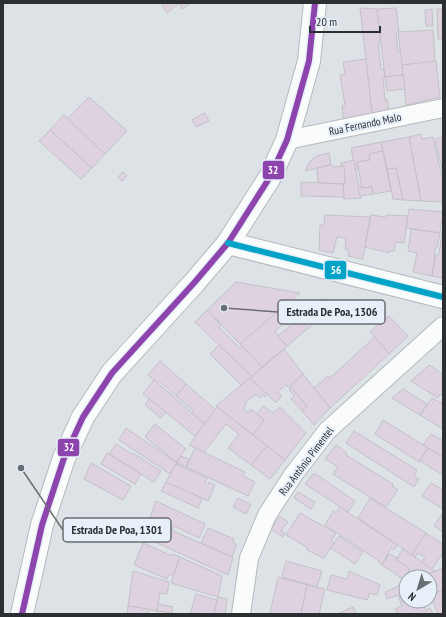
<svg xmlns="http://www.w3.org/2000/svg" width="446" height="617" font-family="'PT Sans Narrow',sans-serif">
  <rect width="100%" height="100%" fill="#dde2e7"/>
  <g fill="#dfd2e0" stroke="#c2c2c6">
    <polygon points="161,3 191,3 182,9 179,3 167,13"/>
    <polygon points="360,8 377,9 381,43 378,43 381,69 384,69 385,78 383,78 385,100 387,99 389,110 372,114"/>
    <polygon points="396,8 399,32 396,32 398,52 401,51 403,75 385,77 377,9"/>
    <polygon points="432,9 433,26 426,26 425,10"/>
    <polygon points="437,9 443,9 443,39 438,39"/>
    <polygon points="433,30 435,62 402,65 398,32"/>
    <polygon points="366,59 372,114 344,121 342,106 345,105 340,75 345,74 343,62"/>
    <polygon points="436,61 440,97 406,105 402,65"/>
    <polygon points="403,75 405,89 387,91 385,77"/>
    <polygon points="89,97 127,131 105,154 67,119"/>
    <polygon points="205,113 209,121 196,127 192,120"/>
    <polygon points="64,115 105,154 92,168 50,130"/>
    <polygon points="50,130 92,168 81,179 39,141"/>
    <polygon points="421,134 422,139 433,137 443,182 443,202 421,201 409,137"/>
    <polygon points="409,137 421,201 403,200 396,168 387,169 381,142"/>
    <polygon points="443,137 443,169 442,169 435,139"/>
    <polygon points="381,142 383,151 369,154 370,160 357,162 358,169 355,169 351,148"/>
    <polygon points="383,151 391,191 373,194 372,187 362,188 357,162 370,160 369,154"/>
    <polygon points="329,153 331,165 324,166 324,167 305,171 310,161 317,156"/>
    <polygon points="354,160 361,198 344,199 343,184 345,184 344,166 341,166 341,163"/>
    <polygon points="331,165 333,167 344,166 345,184 320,183 320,182 318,182 317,168"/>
    <polygon points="396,168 403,200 393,199 387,169"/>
    <polygon points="123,172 127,176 122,181 118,177"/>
    <polygon points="301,182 343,184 344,197 301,196"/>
    <polygon points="362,186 362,188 372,187 373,194 360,196 358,187"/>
    <polygon points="409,209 443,212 440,233 406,228"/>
    <polygon points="325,215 370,217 363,259 348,256 349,250 345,249 346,238 337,237 333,253 319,250 320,225 324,225"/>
    <polygon points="371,215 385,217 386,215 408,216 404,243 396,242 394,251 389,251 389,253 365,247"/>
    <polygon points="411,229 440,233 437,248 435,248 434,256 435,256 432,276 413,272 417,253 408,251"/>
    <polygon points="442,233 443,233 443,278 432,276 436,254 439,254"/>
    <polygon points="236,282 300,293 240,344 207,310"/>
    <polygon points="321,299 338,303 287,346 278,336 311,309 310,308"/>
    <polygon points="207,310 221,325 219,327 240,348 242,346 262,367 252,377 195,322"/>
    <polygon points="278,311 287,321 275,331 278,336 287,346 262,367 240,344"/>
    <polygon points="389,316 408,336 389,354 370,332"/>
    <polygon points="375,337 389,354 330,408 314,388 328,376 330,378"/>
    <polygon points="219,345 252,377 241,385 210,354"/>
    <polygon points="284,349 303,374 290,386 307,406 302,411 291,399 294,395 289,390 290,389 286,385 277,392 282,396 276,403 250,378"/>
    <polygon points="160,361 186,384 176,396 159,381 157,383 148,375"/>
    <polygon points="429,365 443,374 443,396 440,394 438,398 411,381"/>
    <polygon points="303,374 330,408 314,425 302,411 307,406 290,386"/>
    <polygon points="250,378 267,394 265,397 263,395 260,398 256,394 246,402 244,410 248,413 251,409 264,420 253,435 216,406"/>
    <polygon points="154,380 205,424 195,436 143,394"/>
    <polygon points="186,384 216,410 205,424 192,413 194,411 176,396"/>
    <polygon points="403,389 427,404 420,415 392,398"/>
    <polygon points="432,398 443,404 443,429 420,415"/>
    <polygon points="149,399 166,412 161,418 145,405"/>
    <polygon points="263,406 273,413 280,407 306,433 285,460 253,435 264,420 257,414"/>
    <polygon points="217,407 267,446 251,465 228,448 239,434 226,424 204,452 189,445"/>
    <polygon points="383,420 428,448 419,462 375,434"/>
    <polygon points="155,424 186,449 176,462 145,437"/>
    <polygon points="126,428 177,463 170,474 119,440"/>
    <polygon points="354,431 417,470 414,476 419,479 414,487 346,443"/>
    <polygon points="431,434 443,441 443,457 423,445"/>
    <polygon points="116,444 132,454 133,453 161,471 154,482 109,454"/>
    <polygon points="336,445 347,453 346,455 393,484 392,486 398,490 386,507 333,474 338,467 325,459"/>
    <polygon points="267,446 285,460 270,479 251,465"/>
    <polygon points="195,448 245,472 243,476 255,482 248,496 186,467"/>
    <polygon points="428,448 443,457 443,475 420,461"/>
    <polygon points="107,453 141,474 135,484 101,464"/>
    <polygon points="181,456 189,459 186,467 177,463"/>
    <polygon points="91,463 131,486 123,500 84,479"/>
    <polygon points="176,464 207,478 205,483 208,485 209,482 215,485 208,501 166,482"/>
    <polygon points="314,473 355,501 348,512 305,484"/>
    <polygon points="166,482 202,498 198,508 161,491"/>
    <polygon points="431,483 443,490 443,509 422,496"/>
    <polygon points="298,492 315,502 311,509 294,498"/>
    <polygon points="238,498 251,505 246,514 233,507"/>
    <polygon points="370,498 426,533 412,555 358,518"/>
    <polygon points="156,501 205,524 199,538 174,526 172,530 149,520"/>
    <polygon points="340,507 397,545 394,550 391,548 382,565 379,563 379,561 325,525 333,511 336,513"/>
    <polygon points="300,513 336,533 331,541 334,543 324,558 307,550 308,548 286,535"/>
    <polygon points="442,514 443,514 443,532 434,526"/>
    <polygon points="280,516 288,522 281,531 285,533 283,537 271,529"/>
    <polygon points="164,527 232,557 233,558 228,575 157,543"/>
    <polygon points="208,528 234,539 233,542 236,544 236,546 232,557 201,543"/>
    <polygon points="426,533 443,544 443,553 432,569 422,562 425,557 418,553 415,557 412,555"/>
    <polygon points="339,536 363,552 355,564 331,548"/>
    <polygon points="143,543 172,556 173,554 180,557 173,576 169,574 167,579 134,565"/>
    <polygon points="403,549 432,569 435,571 420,577 416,577 408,570 409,568 396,560"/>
    <polygon points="389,554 397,558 396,560 409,568 408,570 416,577 406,577 406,581 382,565"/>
    <polygon points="180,557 222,576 218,597 171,583"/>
    <polygon points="286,561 322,571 317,587 282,577"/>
    <polygon points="443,568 443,590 430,595 430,577 420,577"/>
    <polygon points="133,571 169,582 167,594 160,593 157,611 128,606"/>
    <polygon points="349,571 380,585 377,595 370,593 367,600 327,590 331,575 347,579"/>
    <polygon points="278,577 307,585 301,614 270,614"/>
    <polygon points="406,583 406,601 422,601 426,610 430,608 433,614 398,614 395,609 402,606 398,595 387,599 385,592"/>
    <polygon points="307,585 325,589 319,614 301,614"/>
    <polygon points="443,590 443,614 438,614 430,595"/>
    <polygon points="196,594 217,600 214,614 190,614"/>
    <polygon points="218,597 227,599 225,614 214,614"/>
    <polygon points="158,604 173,607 172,613 157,611"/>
    <polygon points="128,606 148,609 148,614 127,614"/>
    <polygon points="353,607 356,614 337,614"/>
  </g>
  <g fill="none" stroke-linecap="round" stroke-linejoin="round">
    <defs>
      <g id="street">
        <polyline points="287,140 443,108"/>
        <polyline points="241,614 249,558 267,515 293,475 327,431 443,326"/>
      </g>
      <g id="secondary">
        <polyline points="228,243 443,297"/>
        <polyline points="22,614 42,525 64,458 83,417 112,373 194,283 228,243 270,177 287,140 309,61 315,3"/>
      </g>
    </defs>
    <use href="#street" stroke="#b5b9bd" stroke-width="20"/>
    <use href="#secondary" stroke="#b5b9bd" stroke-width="24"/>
    <use href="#street" stroke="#fafbfb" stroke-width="18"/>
    <use href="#secondary" stroke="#fafbfb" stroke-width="22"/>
    <defs>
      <polyline id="bus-1" points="22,614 42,525 64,458 83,417 112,373 194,283 228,243 270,177 287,140 309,61 315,3"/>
      <polyline id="bus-2" points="228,243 443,297"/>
    </defs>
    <use href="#bus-1" stroke="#e7f0f9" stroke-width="9"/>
    <use href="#bus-2" stroke="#e7f0f9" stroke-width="9"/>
    <use href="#bus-1" stroke="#8e44ad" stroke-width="6"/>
    <use href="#bus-2" stroke="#02a3c6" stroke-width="6"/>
  </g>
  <g text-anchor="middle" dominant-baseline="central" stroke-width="4" stroke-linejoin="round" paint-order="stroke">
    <g font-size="11" fill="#2b2f32" stroke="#e7f0f9">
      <text transform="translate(365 124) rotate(-12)">Rua Fernando Malo</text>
      <text transform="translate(306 461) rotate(-53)">Rua Antônio Pimentel</text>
    </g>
  </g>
  <path fill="none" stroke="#696e71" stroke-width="1.5" d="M224 308L278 312M21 468L63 530"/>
  <g fill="#696e71" stroke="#e7f0f9" stroke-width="1.5">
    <circle cx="224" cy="308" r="4"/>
    <circle cx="21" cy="468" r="4"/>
  </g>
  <g fill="#e7f0f9" stroke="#696e71" stroke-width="1.5">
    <rect x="278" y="300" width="107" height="24" rx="4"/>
    <rect x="63" y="518" width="108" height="24" rx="4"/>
  </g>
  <g font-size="12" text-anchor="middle" font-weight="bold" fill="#2b2f32">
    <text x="332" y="316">Estrada De Poa, 1306</text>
    <text x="117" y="534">Estrada De Poa, 1301</text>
  </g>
  <g stroke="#e7f0f9" stroke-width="1.5">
    <rect x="262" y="160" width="23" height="20" rx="4" fill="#8e44ad"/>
    <rect x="324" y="260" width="23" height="20" rx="4" fill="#02a3c6"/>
    <rect x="57" y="438" width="23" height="19" rx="4" fill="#8e44ad"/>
  </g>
  <g font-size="11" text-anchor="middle" font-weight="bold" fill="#fff">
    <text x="273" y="174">32</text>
    <text x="336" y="274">56</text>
    <text x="69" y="451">32</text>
  </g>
  <rect width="446" height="617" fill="none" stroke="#2b2f32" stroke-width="8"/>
  <g transform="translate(418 589) rotate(218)"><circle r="19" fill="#e7f0f9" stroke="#9ca3a9"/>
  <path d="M0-3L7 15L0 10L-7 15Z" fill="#696e71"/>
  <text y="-6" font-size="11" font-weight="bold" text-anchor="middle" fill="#2b2f32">N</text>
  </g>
  <path d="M310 26v6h70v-6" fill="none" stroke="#2b2f32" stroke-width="2"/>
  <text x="316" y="26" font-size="12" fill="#2b2f32" stroke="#e7f0f9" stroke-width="3" paint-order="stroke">20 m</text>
</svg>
